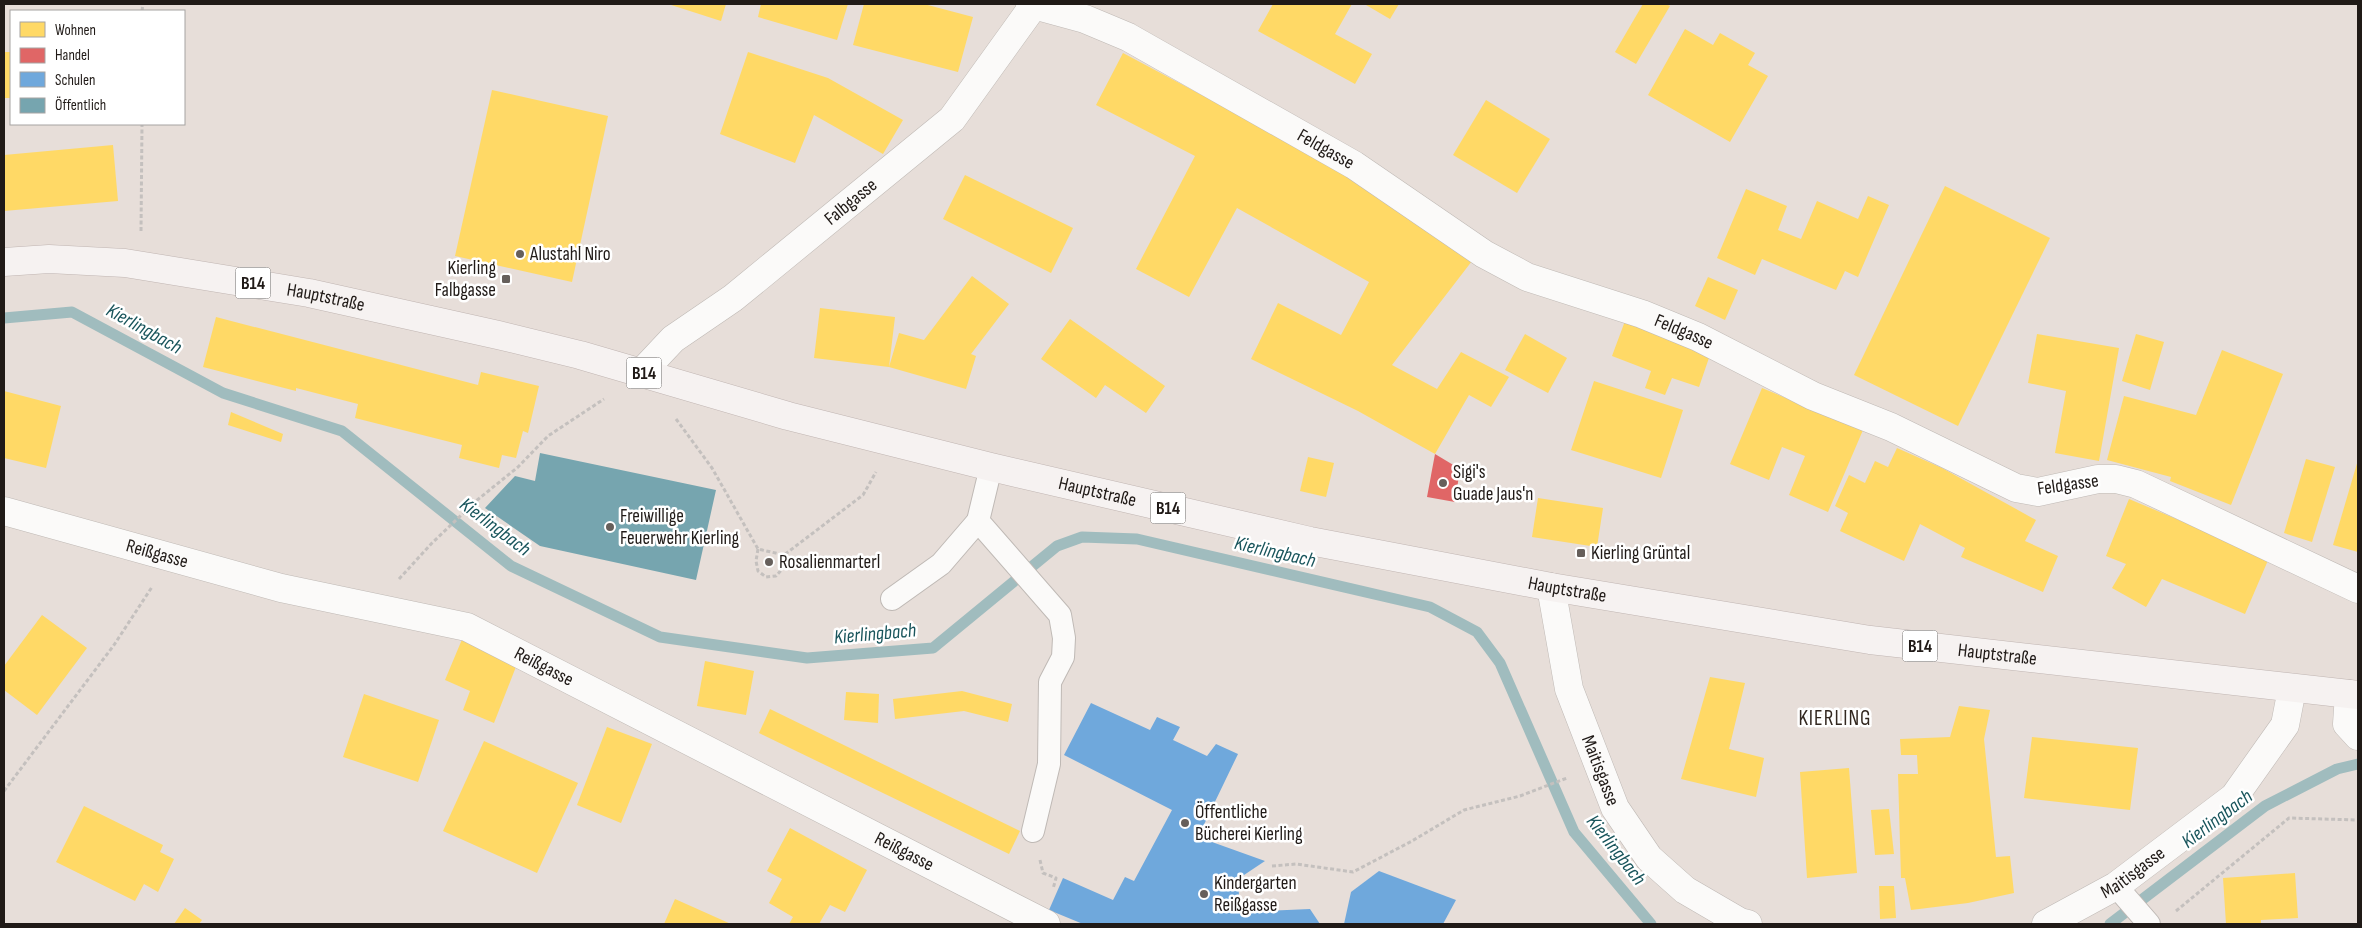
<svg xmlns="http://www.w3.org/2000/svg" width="2362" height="928" font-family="'Sofia Sans Condensed',sans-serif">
  <rect width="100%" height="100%" fill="#e7ded9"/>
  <g fill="#ffd966">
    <polygon points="668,4 726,4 721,21"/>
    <polygon points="761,4 848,4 837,40 758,17"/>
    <polygon points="864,4 924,4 973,17 958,72 853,45"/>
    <polygon points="1273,4 1352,4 1335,34 1372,54 1355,84 1258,31"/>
    <polygon points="1367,4 1399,4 1390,19 1366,5"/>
    <polygon points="1643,4 1666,4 1670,6 1636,64 1615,52"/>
    <polygon points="1685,29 1713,45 1720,33 1755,53 1748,65 1768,76 1730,142 1648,95"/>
    <rect x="4" y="52" width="7" height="46"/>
    <polygon points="748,52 828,78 903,120 883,154 814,115 795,163 720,134"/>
    <polygon points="1123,53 1357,178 1472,261 1392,365 1437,389 1461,352 1509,377 1491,407 1469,395 1435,454 1358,411 1251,359 1278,303 1341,335 1369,282 1237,208 1189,297 1136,269 1195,156 1096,105"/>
    <polygon points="492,90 608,116 572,282 455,256"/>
    <polygon points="1486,100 1550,139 1517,193 1453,155"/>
    <polygon points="113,145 118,201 4,211 4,155"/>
    <polygon points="965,175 1073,228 1051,273 943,219"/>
    <polygon points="1945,186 2050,238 1958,426 1854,375"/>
    <polygon points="1746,189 1787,206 1778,230 1801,239 1817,201 1858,219 1868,196 1889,205 1858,277 1845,271 1836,290 1762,259 1755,275 1717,258"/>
    <polygon points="972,276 1009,304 971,354 976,356 966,389 889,367 814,358 820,308 895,317 889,367 899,333 924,340"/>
    <polygon points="1708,277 1738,290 1725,320 1695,306"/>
    <polygon points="216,317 478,385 481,372 539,386 528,433 523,431 516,458 502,455 499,468 459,458 462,445 355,418 358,404 296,388 296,391 203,367"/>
    <polygon points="1070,319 1165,386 1146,413 1105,385 1096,398 1041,359"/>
    <polygon points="1625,321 1711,352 1699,387 1672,378 1665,395 1645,388 1651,371 1612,356"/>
    <polygon points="1525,334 1567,358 1548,393 1505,370"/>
    <polygon points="2037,334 2119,348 2099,461 2055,453 2066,391 2028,383"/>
    <polygon points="2136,334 2164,342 2150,390 2122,381"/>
    <polygon points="2222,350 2283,374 2231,505 2170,481 2171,477 2107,460 2124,396 2196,415"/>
    <polygon points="1594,381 1683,410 1661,478 1571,450"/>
    <polygon points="1762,388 1863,430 1828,512 1789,495 1805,456 1782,447 1769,480 1730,464"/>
    <polygon points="4,391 61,406 46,468 4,458"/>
    <polygon points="231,412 283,434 281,442 228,425"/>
    <polygon points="1897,448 1942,468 2036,520 2025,541 2058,556 2043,592 1961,557 1965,548 1920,524 1904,561 1840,531 1848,513 1835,506 1849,475 1865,483 1875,461 1888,467"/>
    <polygon points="1308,457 1334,463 1326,497 1300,491"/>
    <polygon points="2306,459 2335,467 2312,542 2284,533"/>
    <polygon points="2358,460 2358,552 2333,545"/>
    <polygon points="1538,498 1603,508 1597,547 1532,537"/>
    <polygon points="2129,499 2269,558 2245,614 2162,579 2146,607 2112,588 2126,564 2106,556"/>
    <polygon points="42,615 87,648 37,715 4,690 4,666"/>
    <polygon points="463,637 519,659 494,723 463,710 470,691 445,680"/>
    <polygon points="705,661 754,671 746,715 697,706"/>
    <polygon points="1710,677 1745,683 1729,749 1764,758 1756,797 1681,779"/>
    <polygon points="962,691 1012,704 1008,722 964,711 895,719 893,699"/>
    <polygon points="846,692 879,694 878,723 844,720"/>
    <polygon points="364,694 439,720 418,782 343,757"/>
    <polygon points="1959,706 1990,710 1984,739 1996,857 2010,856 2014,893 1968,903 1911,910 1905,878 1901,878 1898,774 1918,774 1917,755 1901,755 1900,739 1950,737"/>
    <polygon points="770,709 1020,831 1009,854 759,733"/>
    <polygon points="607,727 652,744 621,823 577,805"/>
    <polygon points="2032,737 2138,748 2130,810 2024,798"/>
    <polygon points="484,741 578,783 537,873 443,831"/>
    <polygon points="1849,768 1857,873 1807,878 1800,772"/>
    <polygon points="84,806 163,845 160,852 174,859 158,892 144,884 135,901 56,862"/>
    <polygon points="1889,809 1894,854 1875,855 1871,810"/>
    <polygon points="790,828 867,870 845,912 830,905 819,924 789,924 793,917 769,903 782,879 767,871"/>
    <polygon points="2295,873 2298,918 2261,920 2261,924 2226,924 2223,878"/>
    <polygon points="1879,886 1894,886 1896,918 1880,919"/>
    <polygon points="675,899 731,924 664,924"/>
    <polygon points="185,908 202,920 199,924 174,924"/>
  </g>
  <polygon fill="#e06666" points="1435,454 1460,469 1455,502 1427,497"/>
  <g fill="#6fa8dc">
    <polygon points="1091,703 1150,730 1157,717 1180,727 1173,740 1207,756 1216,744 1238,754 1198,837 1265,861 1238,879 1240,912 1310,909 1320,924 1083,924 1049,910 1063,878 1113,900 1125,877 1134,881 1172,810 1064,755"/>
    <polygon points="1379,871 1456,900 1443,924 1344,924 1351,892"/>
  </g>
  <polygon fill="#76a5af" points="540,453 716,490 696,580 540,546 485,508 515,476 535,481"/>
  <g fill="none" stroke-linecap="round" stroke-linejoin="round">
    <g stroke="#a0bcbe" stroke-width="11">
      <polyline points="4,318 72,312 223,393 342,431 511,566 660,637 807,658 933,648 1057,546 1082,537 1137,539 1430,607 1477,632 1500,663 1574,832 1651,924"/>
      <polyline points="2110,924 2265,806 2337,769 2358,764"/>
    </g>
    <defs>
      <g id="service">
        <polyline points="991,467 978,521 1060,615 1064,638 1063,657 1050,682 1049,764 1033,831"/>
        <polyline points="892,599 941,564 978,521"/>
        <polyline points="2116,886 2149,924"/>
      </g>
      <g id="minor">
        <path id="s1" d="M1030 4 1085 19 1128 37 1354 165 1484 254 1527 277 1642 314 1698 337 1813 396 1891 427 2016 488 2038 492 2098 479H2116L2136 484 2358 589"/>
        <path id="s2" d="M642 372 673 339 733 298 952 119 1034 5"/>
        <path id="s3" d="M4 511 281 588 467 627 1046 924"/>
        <path id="s4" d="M1551 587 1569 689 1615 808 1649 858 1685 890 1740 922 1748 924"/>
        <polyline points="2349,694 2347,724 2358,736"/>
        <path id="s5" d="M2046 924 2116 886 2234 797 2285 725 2292 689"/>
      </g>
      <g id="primary">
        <path id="s6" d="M4 262 49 259 125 263 309 293 498 335 580 355 788 416 991 467 1310 541 1551 587 1870 640 2358 695"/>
      </g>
    </defs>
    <use href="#service" stroke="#bfb9b5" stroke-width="24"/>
    <use href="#minor" stroke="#bfb9b5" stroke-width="29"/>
    <use href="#primary" stroke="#c0b5b2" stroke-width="29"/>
    <g stroke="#c4c0be" stroke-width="3" stroke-dasharray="4 2.5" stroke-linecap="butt">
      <polyline points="142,11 143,4"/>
      <polyline points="141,231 142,124"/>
      <polyline points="676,419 712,468 758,549 784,555 863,495 876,472"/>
      <polyline points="758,549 756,561 758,571 766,577 776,576 783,568 784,555"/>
      <polyline points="399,579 432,543 476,501 518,467 548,436 604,399"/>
      <polyline points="4,791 114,645 152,587"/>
      <polyline points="1040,860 1043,873 1056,878 1053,889"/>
      <polyline points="1272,866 1296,864 1353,872 1412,841 1464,810 1520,796 1567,778"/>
      <polyline points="2176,911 2289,818 2358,820"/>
    </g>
    <use href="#service" stroke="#fbfaf9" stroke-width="22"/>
    <use href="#minor" stroke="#fbfaf9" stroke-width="28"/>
    <use href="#primary" stroke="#f6f2f1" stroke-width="28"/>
  </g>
  <g fill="#665f5b" stroke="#fff" stroke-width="2">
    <circle cx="520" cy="254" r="5"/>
    <rect x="501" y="274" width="10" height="10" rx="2.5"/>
    <circle cx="1443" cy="483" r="5"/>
    <circle cx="610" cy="527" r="5"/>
    <rect x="1576" y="548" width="10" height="10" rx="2.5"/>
    <circle cx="769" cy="562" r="5"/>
    <circle cx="1185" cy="823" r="5"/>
    <circle cx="1204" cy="894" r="5"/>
  </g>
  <g text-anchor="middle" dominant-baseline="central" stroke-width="5" stroke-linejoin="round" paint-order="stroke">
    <g fill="#fff" stroke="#635f5d" stroke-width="1">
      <rect x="235.5" y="267.5" width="35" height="31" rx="4"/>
      <rect x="626.5" y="357.5" width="35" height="31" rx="4"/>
      <rect x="1150.5" y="492.5" width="35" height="31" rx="4"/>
      <rect x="1902.5" y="630.5" width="35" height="31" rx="4"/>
    </g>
    <g font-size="18" font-weight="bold" fill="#201a17">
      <text x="253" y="283">B14</text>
      <text x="644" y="373">B14</text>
      <text x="1168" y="508">B14</text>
      <text x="1920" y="646">B14</text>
    </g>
    <g font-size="19" fill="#201a17" stroke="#fff">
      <text stroke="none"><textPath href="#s1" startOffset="331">Feldgasse</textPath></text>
      <text stroke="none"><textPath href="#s2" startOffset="270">Falbgasse</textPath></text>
      <text stroke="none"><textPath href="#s6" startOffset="325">Hauptstraße</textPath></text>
      <text stroke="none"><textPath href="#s1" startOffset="736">Feldgasse</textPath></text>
      <text transform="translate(2068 485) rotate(-8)">Feldgasse</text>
      <text stroke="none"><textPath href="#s6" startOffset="1121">Hauptstraße</textPath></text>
      <text stroke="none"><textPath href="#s3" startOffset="159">Reißgasse</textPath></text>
      <text stroke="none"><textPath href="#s6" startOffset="1601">Hauptstraße</textPath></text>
      <text stroke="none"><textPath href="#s6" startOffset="2036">Hauptstraße</textPath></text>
      <text stroke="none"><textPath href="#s3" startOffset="564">Reißgasse</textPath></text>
      <text stroke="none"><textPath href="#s4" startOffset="191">Maitisgasse</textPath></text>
      <text stroke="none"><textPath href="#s3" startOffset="969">Reißgasse</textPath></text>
      <text stroke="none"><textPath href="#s5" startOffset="101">Maitisgasse</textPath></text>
    </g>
    <g font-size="19" fill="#201a17" stroke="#fff" text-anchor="start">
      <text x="530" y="254">Alustahl Niro</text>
      <text x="496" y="268" text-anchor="end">Kierling<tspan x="496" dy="22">Falbgasse</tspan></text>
      <text x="1453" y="472">Sigi's<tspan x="1453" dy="22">Guade Jaus'n</tspan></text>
      <text x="620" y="516">Freiwillige<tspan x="620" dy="22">Feuerwehr Kierling</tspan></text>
      <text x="1591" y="553">Kierling Grüntal</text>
      <text x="779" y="562">Rosalienmarterl</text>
      <text x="1195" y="812">Öffentliche<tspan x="1195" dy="22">Bücherei Kierling</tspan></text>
      <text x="1214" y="883">Kindergarten<tspan x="1214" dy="22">Reißgasse</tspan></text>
    </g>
    <g font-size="20" font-style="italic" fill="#19555c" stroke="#fff">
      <text transform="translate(144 329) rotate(29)">Kierlingbach</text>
      <text transform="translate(495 527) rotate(37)">Kierlingbach</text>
      <text transform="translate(1275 552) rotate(13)">Kierlingbach</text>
      <text transform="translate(875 634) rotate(-5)">Kierlingbach</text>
      <text transform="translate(2217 819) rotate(-37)">Kierlingbach</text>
      <text transform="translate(1616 850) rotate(52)">Kierlingbach</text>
    </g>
    <g font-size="21" letter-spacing="1" fill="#332820" stroke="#fff">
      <text x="1835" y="718">KIERLING</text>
    </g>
  </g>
  <rect width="2362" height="928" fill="none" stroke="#201a17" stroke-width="10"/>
  <rect x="10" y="10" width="175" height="115" fill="#ffffff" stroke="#a6a3a2"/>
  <rect x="20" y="22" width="25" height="15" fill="#ffd966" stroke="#a6a3a2"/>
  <text x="55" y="35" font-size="15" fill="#201a17">Wohnen</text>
  <rect x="20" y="48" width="25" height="15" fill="#e06666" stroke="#a6a3a2"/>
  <text x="55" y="60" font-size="15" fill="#201a17">Handel</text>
  <rect x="20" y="72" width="25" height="15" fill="#6fa8dc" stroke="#a6a3a2"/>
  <text x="55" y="85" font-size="15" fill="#201a17">Schulen</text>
  <rect x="20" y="98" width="25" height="15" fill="#76a5af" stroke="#a6a3a2"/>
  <text x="55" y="110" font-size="15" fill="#201a17">Öffentlich</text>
</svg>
